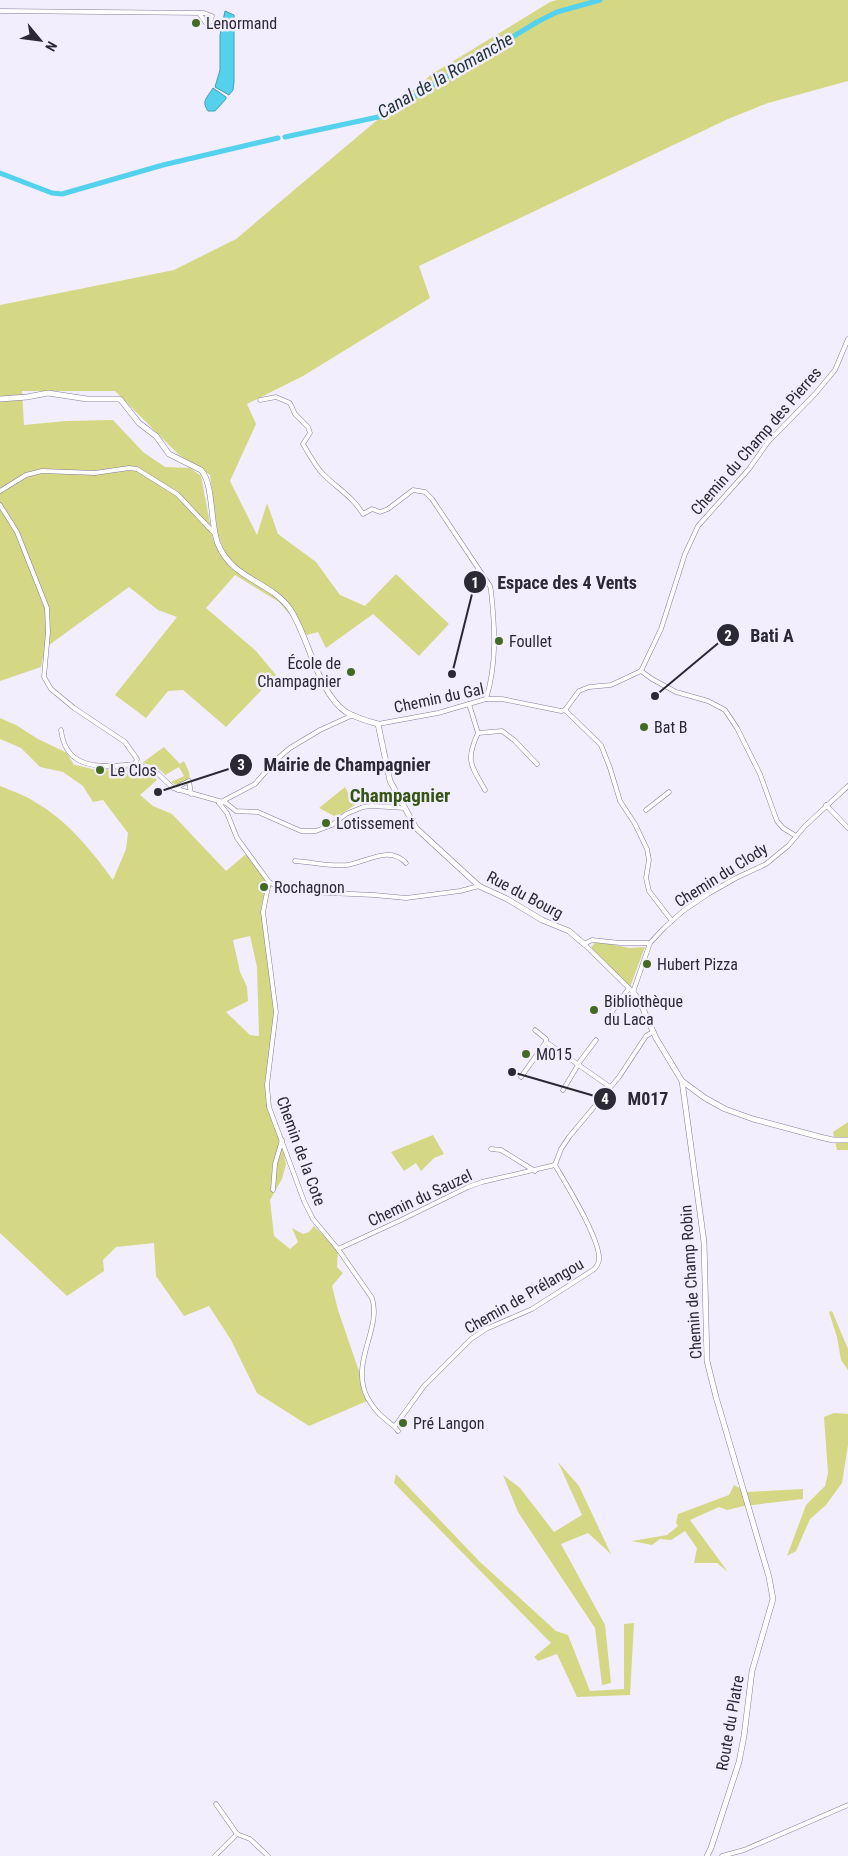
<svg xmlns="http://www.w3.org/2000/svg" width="848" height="1856" font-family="'Roboto Condensed',sans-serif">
  <rect width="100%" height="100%" fill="#f2eefd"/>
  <g fill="#d4d885" fill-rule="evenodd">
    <path d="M557 0H848V81L768 103 728 119 419 266 430 298 303 376 247 404 256 424 230 481 257 535 267 503 278 534 316 562 340 595 365 606 396 574 449 624 419 656 373 614 326 648 318 632 307 635 279 602 235 575 206 608 256 651 276 675 226 727 183 690 168 691 146 718 115 695 177 617 158 610 129 587 45 648 41 667 0 681V305L174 270 236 239 432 74 550 2ZM22 391H115L179 455 210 475 218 535 232 569 213 540 201 476 190 468 165 467 143 452 113 420 66 421 24 425Z"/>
    <path d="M0 718 16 725 38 739 67 753 74 765C82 766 90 769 98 770 122 770 136 760 157 780L140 795 153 806 172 814 226 871 246 854 267 882 261 908 275 1016 266 1098 270 1115 283 1150 286 1164 282 1179 270 1200 274 1236 290 1249 298 1242 292 1228 303 1234 309 1232 314 1226 338 1250 337 1267 343 1273 332 1286 338 1310 361 1377 367 1401 309 1426 257 1393 231 1340 209 1306 184 1316 156 1276 154 1243 116 1247 103 1260 104 1271 67 1296 0 1233V786C12 791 25 795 35 802 68 821 91 850 113 880L126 849 128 833 103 800 93 802 83 786 63 772 40 767 21 748 0 739ZM250 936 257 967 259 1036 250 1035 226 1012 248 1001 247 987 240 972 233 940Z"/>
    <path d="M164 747 180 764 184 761 189 772 190 779 177 786 171 782 184 776 179 767 165 775C159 767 151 765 142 763Z"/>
    <polygon points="345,787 355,805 336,817 319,808"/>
    <polygon points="596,941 629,948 645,947 630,987 591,948"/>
    <polygon points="848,1122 848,1150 837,1150 833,1132"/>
    <polygon points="433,1135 444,1154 434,1158 421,1171 416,1163 404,1171 391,1152"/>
    <polygon points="832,1311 848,1349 848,1370 841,1360 837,1337 829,1312"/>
    <polygon points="834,1413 848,1414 848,1445 842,1483 826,1505 810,1519 796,1551 787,1556 806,1505 825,1486 828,1473 824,1417"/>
    <polygon points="558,1462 579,1486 611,1554 588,1533 561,1544 605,1625 611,1683 602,1685 595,1628 518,1512 503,1475 520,1488 554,1532 582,1515"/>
    <polygon points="396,1474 479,1561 556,1631 568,1635 590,1691 624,1689 624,1624 634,1623 630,1695 577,1697 557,1654 538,1661 534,1657 551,1643 394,1483"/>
    <polygon points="734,1485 747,1492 803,1489 803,1499 744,1506 727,1510 719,1507 690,1520 728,1572 717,1563 694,1563 697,1548 685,1531 671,1540 660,1539 652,1545 632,1541 667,1535 678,1526 676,1523 678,1514 729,1495"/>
  </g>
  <g fill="#53d1ed" stroke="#479fb6">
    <polygon points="225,11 234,15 234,82 233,90 229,95 215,87 220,70 220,35"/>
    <path d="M213 88 226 97V99L215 111H208C201 101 207 98 213 88Z"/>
  </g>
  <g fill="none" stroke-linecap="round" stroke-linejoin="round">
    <g stroke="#53d1ed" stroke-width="5">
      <polyline points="285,137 378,117 432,86 537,22 557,12 600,0"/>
      <polyline points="0,173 52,193 62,194 163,165 278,138"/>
    </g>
    <defs>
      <g id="street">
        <polyline points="0,11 204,13 212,16 210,22 206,23 199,13"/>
        <path d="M260 400 276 397 290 403 295 414 308 427 310 433 303 444C309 454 315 466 323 474 338 489 352 496 363 514L372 509 380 512 388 509 413 490 425 492 432 499 490 586 491 591C495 627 497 664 486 699"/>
        <polyline points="0,491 26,475 42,471 95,473 129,468 137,469 177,494 215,534"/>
        <polyline points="0,505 17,532 47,608 48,632 44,677 51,689 74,708 125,742 137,759 135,764"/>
        <polyline points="641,671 661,629 685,554 698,526 749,469 768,442 815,394 835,370 848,339"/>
        <polyline points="641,671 652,679 676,692 708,701 725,710 737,728 760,774 777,821 783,828 796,836"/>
        <path d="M469 704 478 733C465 761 471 765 485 790"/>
        <polyline points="565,710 601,745 610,768 620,801 635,824 647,849 649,860 646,878 649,891 672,921"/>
        <polyline points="378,724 438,713 486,699 502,699 561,711 565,710 579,691 589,687 611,685 641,671"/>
        <path d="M61 730C65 762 87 767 115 766 122 765 128 765 135 764"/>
        <polyline points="478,733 502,731 514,740 537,764"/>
        <polyline points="135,764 155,771 173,788 226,803 236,811 258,812 301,831 316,831 332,825 346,814 363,807 372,806 405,808"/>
        <polyline points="178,790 179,786 189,781 191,794"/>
        <polyline points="219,803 227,813 237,838 269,882 285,891 374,895 406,898 460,891 479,886"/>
        <polyline points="219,803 255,784 276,760 290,748 320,730 353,715"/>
        <polyline points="826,805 848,828"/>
        <polyline points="646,810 669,792"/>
        <path d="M295 861C312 862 331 867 347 865 367 862 389 845 406 863"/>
        <path d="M269 882 263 912 276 1012 267 1085 269 1107 304 1201 313 1219 338 1249 372 1298C382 1329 350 1361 367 1397 371 1404 377 1413 384 1418 389 1423 394 1425 398 1431"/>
        <polyline points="633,992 650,943 664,928 683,911 708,894 736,878 766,864 788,846 805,826 848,786"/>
        <polyline points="633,992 584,944 592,940 620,943 650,943"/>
        <polyline points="606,1020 629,988"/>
        <polyline points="535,1030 546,1039 546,1042"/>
        <polyline points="521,1077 546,1042 610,1087"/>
        <polyline points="563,1090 581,1060 596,1040"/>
        <polyline points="491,1149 501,1150 535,1171"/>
        <polyline points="555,1165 561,1149 569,1137 619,1077 646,1036 653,1032"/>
        <polyline points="273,1190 275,1164 282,1140"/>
        <polyline points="338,1249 401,1220 468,1187 482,1182 555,1165"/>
        <path d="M395 1426 424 1386 471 1339 486 1329 532 1309 593 1270C597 1267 598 1264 599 1260 601 1240 566 1184 555 1165"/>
        <polyline points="216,1804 237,1834"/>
        <polyline points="237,1834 250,1839 268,1856"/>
        <polyline points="215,1856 237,1834"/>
        <polyline points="722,1856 744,1850 848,1805"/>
      </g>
      <g id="secondary">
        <path d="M0 399 27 397 48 393 87 399H120L139 423 156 436 169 454 201 470C214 484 210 525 218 544 232 579 270 581 290 609 309 637 317 692 346 712 356 718 367 721 378 724L390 781 416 828 479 886 507 899 542 920 569 931 584 944"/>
        <polyline points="633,992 640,1002 656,1038 682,1081 705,1098 725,1109 753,1119 820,1137 833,1140 848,1140"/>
        <polyline points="682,1081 704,1242 707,1361 716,1397 769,1577 773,1599 752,1671 744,1736 739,1762 711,1848 707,1856"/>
      </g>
    </defs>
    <use href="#street" stroke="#847c9c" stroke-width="5"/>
    <use href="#secondary" stroke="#847c9c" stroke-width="6"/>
    <use href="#street" stroke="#fff" stroke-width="4"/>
    <use href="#secondary" stroke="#fff" stroke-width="5"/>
  </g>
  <g fill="#446922" stroke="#f2eefd" stroke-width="2">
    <circle cx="196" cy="23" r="5"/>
    <circle cx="499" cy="641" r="5"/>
    <circle cx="351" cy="672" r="5"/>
    <circle cx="644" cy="727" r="5"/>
    <circle cx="100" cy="770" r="5"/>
    <circle cx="326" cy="823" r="5"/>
    <circle cx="264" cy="887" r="5"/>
    <circle cx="647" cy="964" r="5"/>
    <circle cx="594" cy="1010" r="5"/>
    <circle cx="526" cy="1054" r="5"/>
    <circle cx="403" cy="1423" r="5"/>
  </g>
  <g text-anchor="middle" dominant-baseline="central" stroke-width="5" stroke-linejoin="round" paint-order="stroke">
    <g font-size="16" fill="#2c2936" stroke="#f2eefd" text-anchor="start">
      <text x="206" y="23">Lenormand</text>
      <text x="509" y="641">Foullet</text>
      <text x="341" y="663" text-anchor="end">École de<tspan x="341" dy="18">Champagnier</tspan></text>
      <text x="654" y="727">Bat B</text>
      <text x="110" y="770">Le Clos</text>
      <text x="336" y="823">Lotissement</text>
      <text x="274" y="887">Rochagnon</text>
      <text x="657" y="964">Hubert Pizza</text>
      <text x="604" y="1001">Bibliothèque<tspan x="604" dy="18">du Laca</tspan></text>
      <text x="536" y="1054">M015</text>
      <text x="413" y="1423">Pré Langon</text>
    </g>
    <g font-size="16" fill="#2c2936" stroke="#f2eefd">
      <text transform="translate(756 441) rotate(-49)">Chemin du Champ des Pierres</text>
      <text transform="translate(439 698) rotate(-12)">Chemin du Gal</text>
      <text transform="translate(721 875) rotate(-32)">Chemin du Clody</text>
      <text transform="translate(525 895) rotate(28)">Rue du Bourg</text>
      <text transform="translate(301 1151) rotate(70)">Chemin de la Cote</text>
      <text transform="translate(420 1198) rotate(-25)">Chemin du Sauzel</text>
      <text transform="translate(691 1282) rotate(-94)">Chemin de Champ Robin</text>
      <text transform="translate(524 1296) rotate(-30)">Chemin de Prélangou</text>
      <text transform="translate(730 1723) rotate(-80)">Route du Platre</text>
    </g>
    <g font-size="18" font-style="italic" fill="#1d3338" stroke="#f2eefd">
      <text transform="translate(445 75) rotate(-30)">Canal de la Romanche</text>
    </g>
    <g font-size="19" font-weight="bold" fill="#355514" stroke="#f2eefd">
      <text x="400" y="795">Champagnier</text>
    </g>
  </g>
  <path fill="none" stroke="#2c2936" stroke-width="2" d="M452 674L475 582M655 696L728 635M158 792L241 765M512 1072L605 1099"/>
  <g fill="#2c2936" stroke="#f2eefd" stroke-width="2">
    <circle cx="452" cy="674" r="5"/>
    <circle cx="655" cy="696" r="5"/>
    <circle cx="158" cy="792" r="5"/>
    <circle cx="512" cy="1072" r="5"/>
    <circle cx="475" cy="582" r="12"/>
    <circle cx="728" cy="635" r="12"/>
    <circle cx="241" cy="765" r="12"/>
    <circle cx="605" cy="1099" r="12"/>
  </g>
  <g font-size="15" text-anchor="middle" font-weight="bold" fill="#fff">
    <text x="475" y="588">1</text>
    <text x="728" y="641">2</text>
    <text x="241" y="770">3</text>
    <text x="605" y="1104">4</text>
  </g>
  <g font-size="18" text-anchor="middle" font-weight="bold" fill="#2c2936" stroke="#f2eefd" stroke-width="5" stroke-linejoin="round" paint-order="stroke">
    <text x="567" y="589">Espace des 4 Vents</text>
    <text x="772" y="642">Bati A</text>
    <text x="347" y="771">Mairie de Champagnier</text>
    <text x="648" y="1105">M017</text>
  </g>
  <g transform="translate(40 40) rotate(119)" stroke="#f2eefd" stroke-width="4" paint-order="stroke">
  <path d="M0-4L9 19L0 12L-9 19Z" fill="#2c2936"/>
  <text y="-8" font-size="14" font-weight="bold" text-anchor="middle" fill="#2c2936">N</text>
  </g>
</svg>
